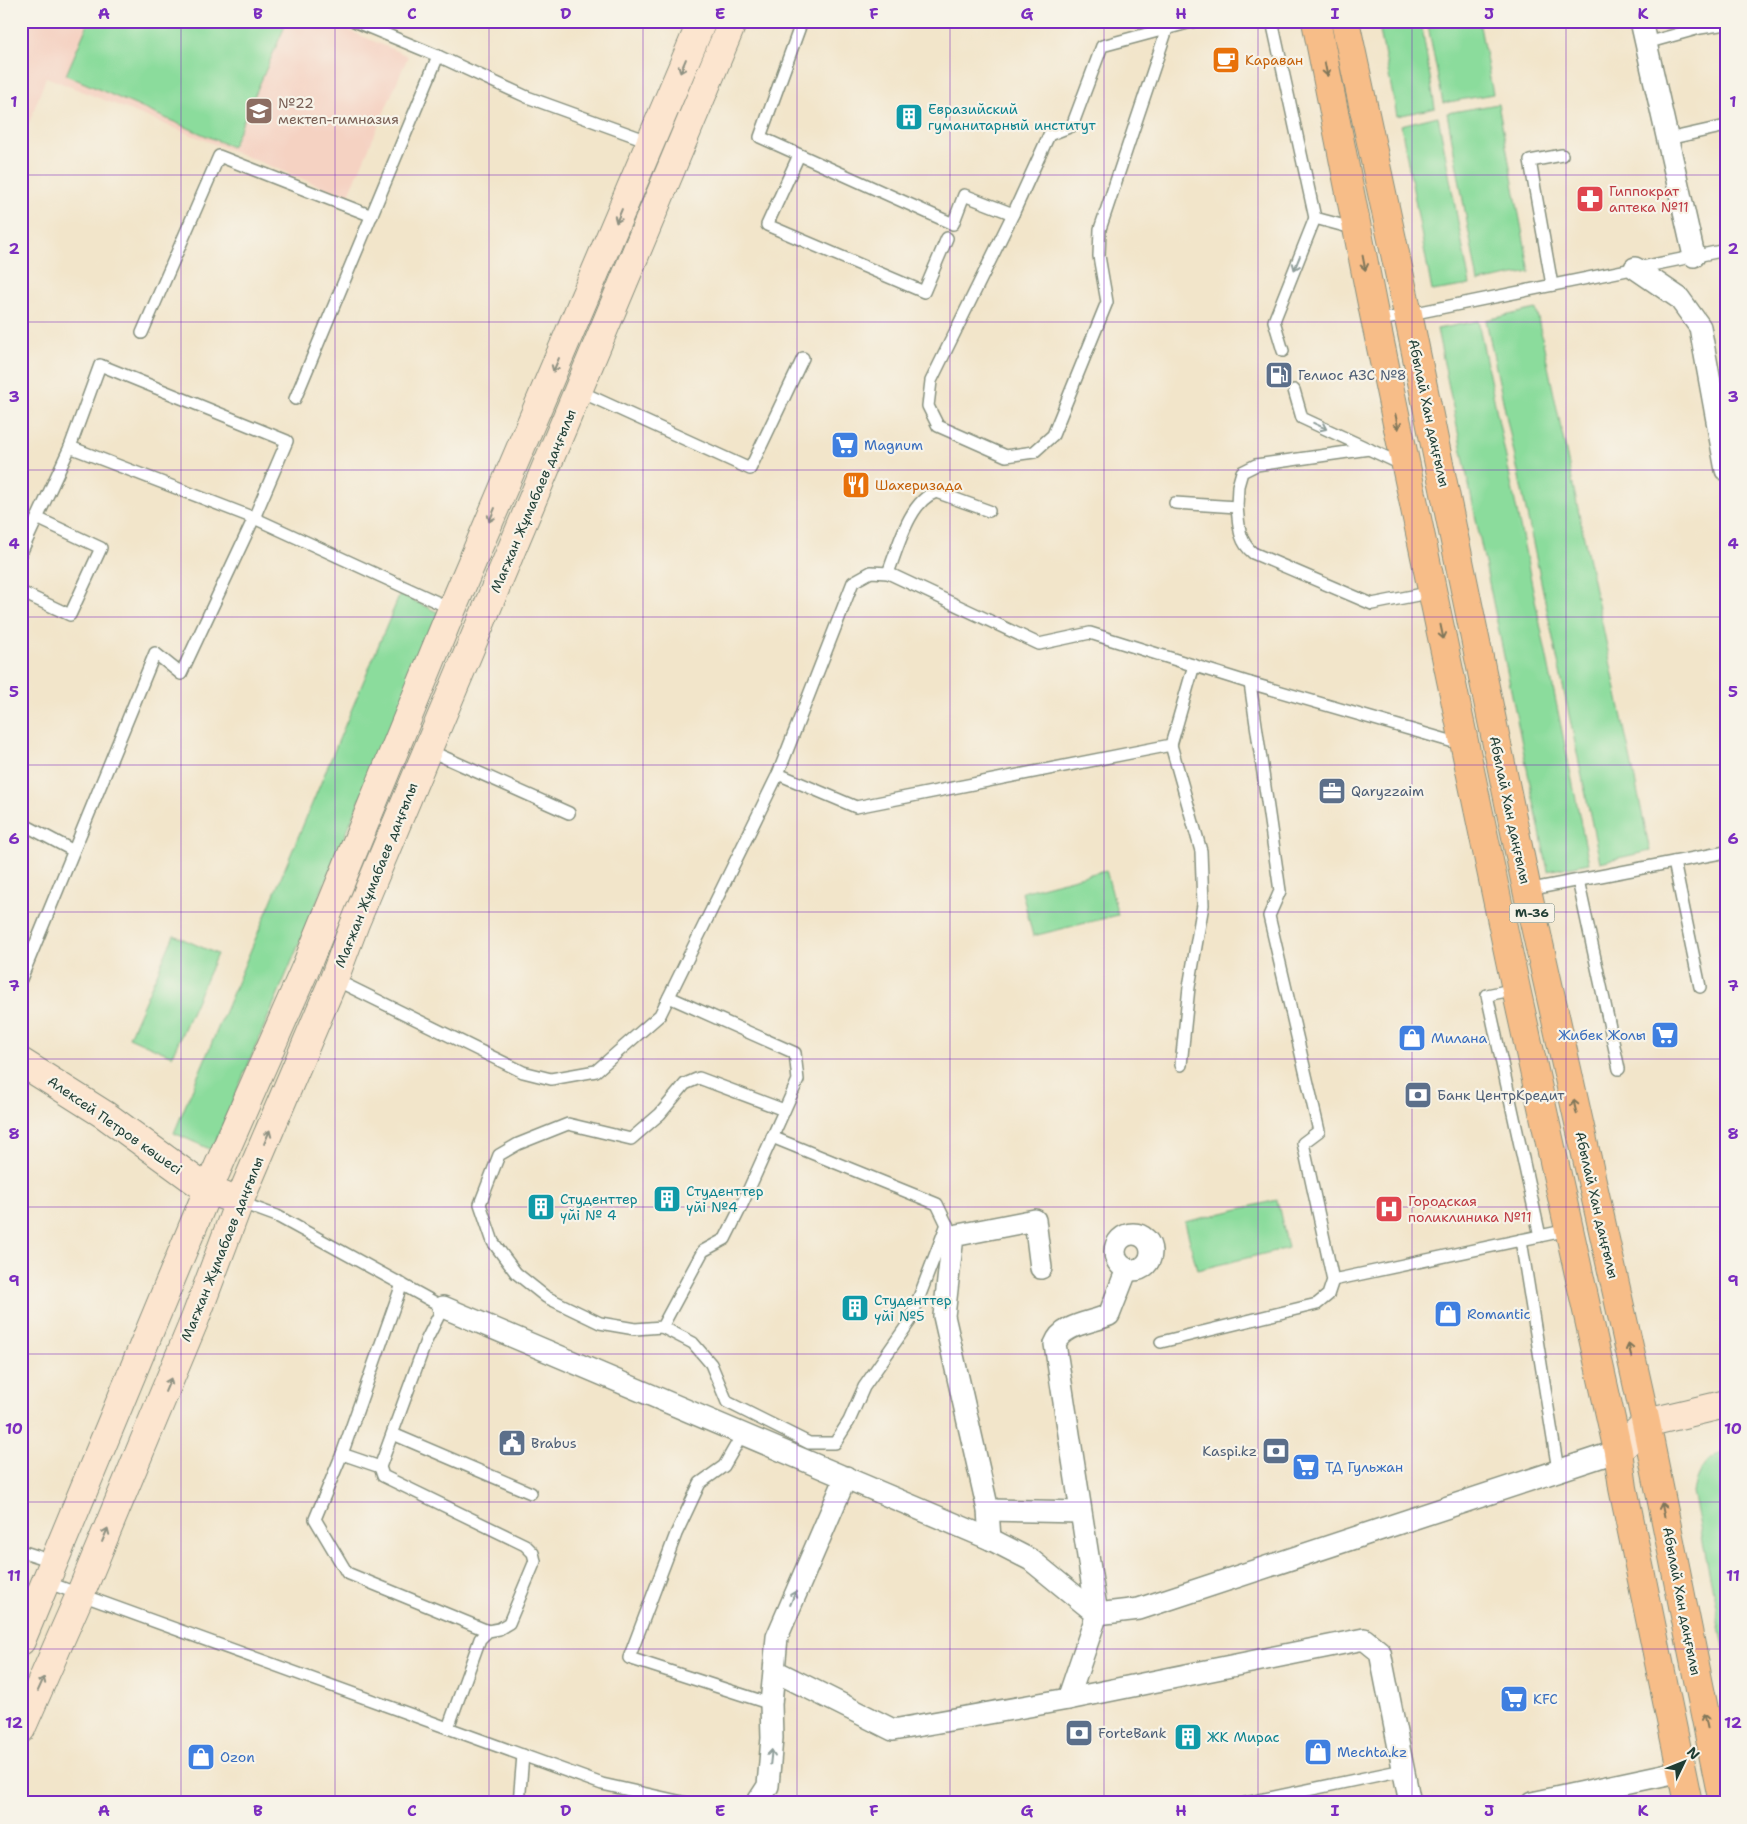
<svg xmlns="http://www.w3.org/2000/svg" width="1747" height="1824" font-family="'Shantell Sans',sans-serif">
  <rect width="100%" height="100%" fill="#f7f3e8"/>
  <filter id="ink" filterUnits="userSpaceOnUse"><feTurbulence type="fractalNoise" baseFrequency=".02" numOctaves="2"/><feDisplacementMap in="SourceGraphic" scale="10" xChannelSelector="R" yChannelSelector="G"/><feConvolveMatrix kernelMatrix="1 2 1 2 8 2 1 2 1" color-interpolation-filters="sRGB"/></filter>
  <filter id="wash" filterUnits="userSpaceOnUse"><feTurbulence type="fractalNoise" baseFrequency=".0096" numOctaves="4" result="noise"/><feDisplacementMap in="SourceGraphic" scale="20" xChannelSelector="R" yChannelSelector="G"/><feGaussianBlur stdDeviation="1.12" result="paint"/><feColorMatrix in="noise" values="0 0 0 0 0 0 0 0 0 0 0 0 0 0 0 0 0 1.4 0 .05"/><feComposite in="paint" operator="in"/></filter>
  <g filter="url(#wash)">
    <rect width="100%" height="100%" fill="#f2e5ca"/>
    <polygon fill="#f5d2c2" points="21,21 327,21 408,56 348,197 46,77 21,145"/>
    <g fill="#8bdc9c" stroke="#558c68">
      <polygon points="89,21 273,21 285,26 232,147 66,75"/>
      <polygon points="1386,21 1421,21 1435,108 1397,116 1379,26"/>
      <polygon points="1427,21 1479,21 1493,94 1443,103"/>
      <polygon points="1498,104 1530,272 1478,282 1447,113"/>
      <polygon points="1438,116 1470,285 1432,291 1401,125"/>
      <polygon points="1536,309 1650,851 1600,862 1486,320"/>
      <polygon points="1478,321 1589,863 1548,871 1437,329"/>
      <polygon points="400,594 439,613 212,1150 174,1133"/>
      <polygon points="1106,870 1118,915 1033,936 1022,892"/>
      <polygon points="174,935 217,954 172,1056 129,1037"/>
      <polygon points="1277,1200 1288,1248 1197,1270 1185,1222"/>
      <path d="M1726 1450V1656L1693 1492C1697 1472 1706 1458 1726 1450Z"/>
    </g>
  </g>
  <g filter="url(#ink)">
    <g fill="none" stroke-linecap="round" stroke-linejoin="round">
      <defs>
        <g id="lane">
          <polyline points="354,21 438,56"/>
          <polyline points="802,21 760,137 953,224 964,195 1013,214"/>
          <polyline points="1272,21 1315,218 1356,229"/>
          <polyline points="1167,29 1100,229 1099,256 1107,302 1053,435 1034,452 1006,456 938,426 928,406 931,381 1013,214 1049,135 1072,126 1102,46 1195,21"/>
          <polyline points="1646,43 1700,28 1726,24"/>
          <polyline points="1668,139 1726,126"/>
          <polyline points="799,155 767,225 924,292 947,238"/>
          <polyline points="1552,285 1530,161 1562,155"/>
          <polyline points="1376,321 1726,250"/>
          <polyline points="142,333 219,156 372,216"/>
          <polyline points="1283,351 1274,321 1315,218"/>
          <polyline points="1294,390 1302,418 1403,465"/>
          <polyline points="579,391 750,469 803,358"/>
          <polyline points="295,399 438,56 527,97 651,142"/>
          <polyline points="70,447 254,518 452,609"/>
          <path d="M1175 503 1237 507C1239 524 1238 541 1253 553L1372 604 1433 592"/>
          <polyline points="1237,507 1238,486 1242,472 1256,465 1369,449"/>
          <polyline points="21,553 70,447 100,365 287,441 254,518 181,674 155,653 21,979"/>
          <path d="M888 573C898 548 909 501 936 492L989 511"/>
          <polyline points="21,592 70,615 101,548 37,518"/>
          <polyline points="1250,683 1280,891 1269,916 1319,1131 1303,1143 1333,1280 1568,1230"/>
          <polyline points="1171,745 1201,851 1203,905 1189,987 1181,1065"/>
          <polyline points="428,750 569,813"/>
          <polyline points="778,774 856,807 1171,745 1194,665"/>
          <polyline points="21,823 72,850"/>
          <polyline points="1674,862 1700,987"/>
          <polyline points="1578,880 1619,1069"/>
          <polyline points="1527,890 1726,852"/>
          <polyline points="334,979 523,1072 551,1079 596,1071 660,1015 778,774 853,582 871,572 888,573 1039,644 1090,633 1250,683 1464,745"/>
          <polyline points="1516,989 1487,995 1540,1236"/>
          <polyline points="669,997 795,1053 798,1080 740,1209 725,1239 703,1251 662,1327 635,1329 600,1323 546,1297 516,1273 493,1242 480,1204 499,1155 518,1144 568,1124 631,1139 660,1114 685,1084 699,1078 784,1110"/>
          <polyline points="772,1137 937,1204 950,1231"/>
          <polyline points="239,1202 277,1216 443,1307 426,1341 380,1467 383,1476 525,1545 533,1553 535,1561 509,1623 499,1629 488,1631 480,1639 448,1728"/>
          <polyline points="1521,1240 1558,1470"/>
          <polyline points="662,1327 693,1343 711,1364 727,1402 809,1443 835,1443 849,1421 864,1387 910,1321 947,1224"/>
          <polyline points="1161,1342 1317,1304 1328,1295 1333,1280"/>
          <polyline points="743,1433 724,1466 700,1483 676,1534 629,1658 771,1704"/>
          <polyline points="393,1434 531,1493"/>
          <polyline points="342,1454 402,1284"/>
          <polyline points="380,1467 342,1454 315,1519 347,1573 488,1631"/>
          <polyline points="21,1551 55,1562"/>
          <polyline points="46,1582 602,1784 687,1803"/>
          <polyline points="519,1803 523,1755"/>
          <polyline points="1245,1803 1403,1770"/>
        </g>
        <g id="street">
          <polyline points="1641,21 1694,256"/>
          <polyline points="1635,268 1679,298 1700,327 1726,470"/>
          <circle cx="1133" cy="1252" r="18"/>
          <polyline points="443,1307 990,1539 1031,1560 1097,1614 1139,1609 1618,1451"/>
          <polyline points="988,1510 1080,1512"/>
          <polyline points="990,1539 988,1510 944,1316 953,1236 1035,1220 1041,1268"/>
          <polyline points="775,1671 893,1730 1068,1699 1364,1639 1380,1652 1410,1803"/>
          <path d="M1068 1699 1097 1614 1055 1344C1062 1324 1091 1323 1109 1315L1127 1269"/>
          <polyline points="757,1803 768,1786 772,1738 771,1704 777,1637 846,1477"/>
          <polyline points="1532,1803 1682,1771"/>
        </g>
        <g id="secondary">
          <polyline points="21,1062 105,1115 208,1190 224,1196"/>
          <polyline points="1618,1451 1646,1423 1726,1404"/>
          <polyline points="21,1641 208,1190 305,969 452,609 702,21"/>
          <polyline points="21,1729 80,1595 195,1319 239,1202 334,979 355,923 733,21"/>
        </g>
        <g id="primary">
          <polyline points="1316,21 1374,314 1516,989 1618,1451 1623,1488 1688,1803"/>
          <polyline points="1345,21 1408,314 1527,890 1646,1423 1723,1803"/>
        </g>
      </defs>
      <use href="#lane" stroke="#88917f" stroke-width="14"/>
      <use href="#street" stroke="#88917f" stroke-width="24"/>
      <use href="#secondary" stroke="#88917f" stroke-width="30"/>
      <use href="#primary" stroke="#88917f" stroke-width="30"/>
      <use href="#lane" stroke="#fff" stroke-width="11"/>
      <use href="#street" stroke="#fff" stroke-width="21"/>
      <use href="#secondary" stroke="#fce5cf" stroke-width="28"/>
      <use href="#primary" stroke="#f7bd88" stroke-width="28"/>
    </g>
    <defs><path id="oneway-shaft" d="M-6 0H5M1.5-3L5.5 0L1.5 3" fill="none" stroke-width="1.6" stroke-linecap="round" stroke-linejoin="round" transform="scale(1.25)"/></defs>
    <g stroke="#8e9182">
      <use href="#oneway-shaft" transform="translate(683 66) rotate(113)"/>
      <use href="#oneway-shaft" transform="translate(619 216) rotate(113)"/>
      <use href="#oneway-shaft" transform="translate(556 365) rotate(113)"/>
      <use href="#oneway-shaft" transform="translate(492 515) rotate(113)"/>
      <use href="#oneway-shaft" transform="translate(267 1137) rotate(-67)"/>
      <use href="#oneway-shaft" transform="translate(168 1385) rotate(-67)"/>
      <use href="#oneway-shaft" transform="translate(105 1535) rotate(-67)"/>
      <use href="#oneway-shaft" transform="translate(41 1684) rotate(-66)"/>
    </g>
    <g stroke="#80775a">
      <use href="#oneway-shaft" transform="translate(1326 69) rotate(79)"/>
      <use href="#oneway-shaft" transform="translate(1364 263) rotate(79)"/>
      <use href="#oneway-shaft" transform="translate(1397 422) rotate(78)"/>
      <use href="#oneway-shaft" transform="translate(1442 632) rotate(78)"/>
      <use href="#oneway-shaft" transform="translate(1575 1107) rotate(-103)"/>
      <use href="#oneway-shaft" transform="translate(1630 1351) rotate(-103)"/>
      <use href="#oneway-shaft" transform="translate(1663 1510) rotate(-101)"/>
      <use href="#oneway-shaft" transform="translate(1706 1721) rotate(-102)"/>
    </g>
    <g stroke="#8f9e9a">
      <use href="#oneway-shaft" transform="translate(1297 263) rotate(112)"/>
      <use href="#oneway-shaft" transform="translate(1320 426) rotate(25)"/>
      <use href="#oneway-shaft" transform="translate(793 1598) rotate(-68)"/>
      <use href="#oneway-shaft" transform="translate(771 1757) rotate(-84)"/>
    </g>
  </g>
  <path fill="none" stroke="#7b2cbf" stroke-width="1" stroke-opacity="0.55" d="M181 21V1803M335 21V1803M489 21V1803M643 21V1803M797 21V1803M950 21V1803M1104 21V1803M1258 21V1803M1412 21V1803M1566 21V1803M21 175H1726M21 322H1726M21 470H1726M21 617H1726M21 765H1726M21 912H1726M21 1059H1726M21 1207H1726M21 1354H1726M21 1502H1726M21 1649H1726"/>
  <defs>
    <symbol id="cafe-square" viewBox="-11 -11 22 22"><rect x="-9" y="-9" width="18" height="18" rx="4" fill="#e8710a" stroke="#f7f3e8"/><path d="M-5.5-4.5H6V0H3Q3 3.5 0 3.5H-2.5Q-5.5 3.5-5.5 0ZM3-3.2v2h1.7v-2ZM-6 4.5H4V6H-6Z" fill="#fff"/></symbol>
    <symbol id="school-square" viewBox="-11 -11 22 22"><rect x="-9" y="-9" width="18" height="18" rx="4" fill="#8d6e63" stroke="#f7f3e8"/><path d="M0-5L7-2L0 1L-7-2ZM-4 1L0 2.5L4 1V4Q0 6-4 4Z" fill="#fff"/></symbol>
    <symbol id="building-square" viewBox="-11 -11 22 22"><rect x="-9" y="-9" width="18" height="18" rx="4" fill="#0f9aa8" stroke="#f7f3e8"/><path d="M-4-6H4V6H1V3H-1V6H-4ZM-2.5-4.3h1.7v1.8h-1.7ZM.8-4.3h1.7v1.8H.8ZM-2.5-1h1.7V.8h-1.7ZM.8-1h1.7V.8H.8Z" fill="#fff"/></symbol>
    <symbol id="pharmacy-square" viewBox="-11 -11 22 22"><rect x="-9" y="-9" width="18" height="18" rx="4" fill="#e0444e" stroke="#f7f3e8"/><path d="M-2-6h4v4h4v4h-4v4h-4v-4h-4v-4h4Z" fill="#fff"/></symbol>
    <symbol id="fuel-square" viewBox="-11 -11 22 22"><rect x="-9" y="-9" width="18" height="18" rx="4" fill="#5c6f8a" stroke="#f7f3e8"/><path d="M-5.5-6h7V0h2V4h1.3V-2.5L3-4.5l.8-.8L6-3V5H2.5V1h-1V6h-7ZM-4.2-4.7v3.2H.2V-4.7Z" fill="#fff"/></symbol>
    <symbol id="supermarket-square" viewBox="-11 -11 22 22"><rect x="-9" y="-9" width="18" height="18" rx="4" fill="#3f7fe0" stroke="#f7f3e8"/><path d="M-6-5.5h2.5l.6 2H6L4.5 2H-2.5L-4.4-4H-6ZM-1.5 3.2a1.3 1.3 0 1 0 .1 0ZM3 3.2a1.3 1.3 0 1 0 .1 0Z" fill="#fff"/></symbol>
    <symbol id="restaurant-square" viewBox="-11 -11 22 22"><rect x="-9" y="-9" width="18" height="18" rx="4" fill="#e8710a" stroke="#f7f3e8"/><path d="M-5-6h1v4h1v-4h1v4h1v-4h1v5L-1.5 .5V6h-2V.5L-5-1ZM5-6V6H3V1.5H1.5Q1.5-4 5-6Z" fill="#fff"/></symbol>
    <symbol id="office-square" viewBox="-11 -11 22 22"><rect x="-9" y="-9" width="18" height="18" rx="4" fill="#5c6f8a" stroke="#f7f3e8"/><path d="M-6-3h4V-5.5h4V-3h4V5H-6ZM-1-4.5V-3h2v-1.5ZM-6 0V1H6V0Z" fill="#fff"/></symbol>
    <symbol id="shop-square" viewBox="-11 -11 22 22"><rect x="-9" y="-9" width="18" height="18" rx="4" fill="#3f7fe0" stroke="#f7f3e8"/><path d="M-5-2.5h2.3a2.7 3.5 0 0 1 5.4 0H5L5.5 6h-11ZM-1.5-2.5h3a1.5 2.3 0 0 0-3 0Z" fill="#fff"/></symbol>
    <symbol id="bank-square" viewBox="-11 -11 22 22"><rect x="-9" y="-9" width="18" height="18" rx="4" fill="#5c6f8a" stroke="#f7f3e8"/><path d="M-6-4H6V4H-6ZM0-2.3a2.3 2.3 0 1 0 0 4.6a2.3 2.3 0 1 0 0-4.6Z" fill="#fff"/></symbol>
    <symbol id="hospital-square" viewBox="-11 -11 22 22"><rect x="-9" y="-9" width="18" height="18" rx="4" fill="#e0444e" stroke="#f7f3e8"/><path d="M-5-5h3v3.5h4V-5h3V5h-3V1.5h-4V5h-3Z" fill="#fff"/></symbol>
    <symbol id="civic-square" viewBox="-11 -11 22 22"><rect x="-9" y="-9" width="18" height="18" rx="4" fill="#5c6f8a" stroke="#f7f3e8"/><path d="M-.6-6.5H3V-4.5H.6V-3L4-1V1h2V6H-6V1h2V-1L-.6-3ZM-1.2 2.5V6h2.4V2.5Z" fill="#fff"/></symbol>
  </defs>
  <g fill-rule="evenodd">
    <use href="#cafe-square" x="1210" y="44" width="32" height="32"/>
    <use href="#school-square" x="243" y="95" width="32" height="32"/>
    <use href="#building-square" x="893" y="101" width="32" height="32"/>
    <use href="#pharmacy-square" x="1574" y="183" width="32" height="32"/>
    <use href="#fuel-square" x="1263" y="359" width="32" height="32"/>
    <use href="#supermarket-square" x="829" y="429" width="32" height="32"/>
    <use href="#restaurant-square" x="840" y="469" width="32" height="32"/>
    <use href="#office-square" x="1316" y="775" width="32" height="32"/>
    <use href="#supermarket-square" x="1649" y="1019" width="32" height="32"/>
    <use href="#shop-square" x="1396" y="1022" width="32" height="32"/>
    <use href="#bank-square" x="1402" y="1079" width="32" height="32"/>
    <use href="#building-square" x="651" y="1183" width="32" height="32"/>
    <use href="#building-square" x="525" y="1191" width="32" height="32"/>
    <use href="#hospital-square" x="1373" y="1193" width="32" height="32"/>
    <use href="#building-square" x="839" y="1292" width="32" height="32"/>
    <use href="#shop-square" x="1432" y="1298" width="32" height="32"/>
    <use href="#civic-square" x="496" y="1427" width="32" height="32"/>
    <use href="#bank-square" x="1260" y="1435" width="32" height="32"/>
    <use href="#supermarket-square" x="1290" y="1451" width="32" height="32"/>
    <use href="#supermarket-square" x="1498" y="1683" width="32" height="32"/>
    <use href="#bank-square" x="1063" y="1717" width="32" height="32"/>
    <use href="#building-square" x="1172" y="1721" width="32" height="32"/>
    <use href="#shop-square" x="1302" y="1736" width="32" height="32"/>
    <use href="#shop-square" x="185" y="1741" width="32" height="32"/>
  </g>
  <g text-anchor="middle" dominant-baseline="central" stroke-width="4.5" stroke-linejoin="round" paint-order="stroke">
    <rect fill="#f7f3e8" stroke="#60746a" stroke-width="1" x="1509.5" y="903.5" width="45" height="19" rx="4"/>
    <g font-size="12" font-weight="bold" fill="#1f3d34">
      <text x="1532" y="913">M-36</text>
    </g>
    <g font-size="14" fill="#c56008" stroke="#f7f3e8" text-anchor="start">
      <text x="1245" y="60">Караван</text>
      <text x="875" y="485">Шахеризада</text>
    </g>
    <g font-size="14" fill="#785e54" stroke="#f7f3e8" text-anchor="start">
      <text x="278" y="103">№22<tspan x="278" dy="16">мектеп-гимназия</tspan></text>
    </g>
    <g font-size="14" fill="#0d838f" stroke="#f7f3e8" text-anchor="start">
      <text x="928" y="109">Евразийский<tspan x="928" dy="16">гуманитарный институт</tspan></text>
      <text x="686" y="1191">Студенттер<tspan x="686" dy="16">үйі №4</tspan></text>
      <text x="560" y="1199">Студенттер<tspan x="560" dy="16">үйі № 4</tspan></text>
      <text x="874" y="1300">Студенттер<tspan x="874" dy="16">үйі №5</tspan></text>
      <text x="1207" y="1737">ЖК Мирас</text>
    </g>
    <g font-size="14" fill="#be3a42" stroke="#f7f3e8" text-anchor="start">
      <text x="1609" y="191">Гиппократ<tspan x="1609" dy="16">аптека №11</tspan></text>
      <text x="1408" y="1201">Городская<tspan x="1408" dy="16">поликлиника №11</tspan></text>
    </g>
    <g font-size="14" fill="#4e5e75" stroke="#f7f3e8" text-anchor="start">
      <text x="1298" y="375">Гелиос АЗС №8</text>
      <text x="1351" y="791">Qaryzzaim</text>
      <text x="1437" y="1095">Банк ЦентрКредит</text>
      <text x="531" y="1443">Brabus</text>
      <text x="1257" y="1451" text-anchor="end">Kaspi.kz</text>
      <text x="1098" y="1733">ForteBank</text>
    </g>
    <g font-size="14" fill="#1f3d34" stroke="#f7f3e8">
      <text transform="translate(1429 413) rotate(78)">Абылай Хан даңғылы</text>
      <text transform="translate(533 501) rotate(-67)">Мағжан Жұмабаев даңғылы</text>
      <text transform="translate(1510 810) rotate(78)">Абылай Хан даңғылы</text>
      <text transform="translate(376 875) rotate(-68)">Мағжан Жұмабаев даңғылы</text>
      <text transform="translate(115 1125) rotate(35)">Алексей Петров көшесі</text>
      <text transform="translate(1597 1205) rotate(77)">Абылай Хан даңғылы</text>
      <text transform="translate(222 1249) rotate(-68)">Мағжан Жұмабаев даңғылы</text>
      <text transform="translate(1682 1601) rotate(79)">Абылай Хан даңғылы</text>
    </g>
    <g font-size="14" fill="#366cbe" stroke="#f7f3e8" text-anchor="start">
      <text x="864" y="445">Magnum</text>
      <text x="1646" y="1035" text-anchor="end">Жибек Жолы</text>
      <text x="1431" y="1038">Милана</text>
      <text x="1467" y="1314">Romantic</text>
      <text x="1325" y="1467">ТД Гульжан</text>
      <text x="1533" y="1699">KFC</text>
      <text x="1337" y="1752">Mechta.kz</text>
      <text x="220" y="1757">Ozon</text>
    </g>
  </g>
  <rect width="1747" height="1824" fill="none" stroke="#f7f3e8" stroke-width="55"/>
  <g transform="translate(1684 1762) rotate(47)" stroke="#f7f3e8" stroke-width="4" paint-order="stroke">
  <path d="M0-4L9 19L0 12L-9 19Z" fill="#1f3d34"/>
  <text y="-8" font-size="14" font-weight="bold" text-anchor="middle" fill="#1f3d34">N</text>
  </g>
  <rect x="28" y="28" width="1692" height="1768" fill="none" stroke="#7b2cbf" stroke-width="2"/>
  <g font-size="16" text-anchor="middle" font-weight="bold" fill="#7b2cbf">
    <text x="104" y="19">A</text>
    <text x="258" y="19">B</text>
    <text x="412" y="19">C</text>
    <text x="566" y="19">D</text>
    <text x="720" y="19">E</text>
    <text x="874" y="19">F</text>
    <text x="1027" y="19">G</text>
    <text x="1181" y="19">H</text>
    <text x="1335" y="19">I</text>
    <text x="1489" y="19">J</text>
    <text x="1643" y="19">K</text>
    <text x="14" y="107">1</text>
    <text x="1733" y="107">1</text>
    <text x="14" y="254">2</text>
    <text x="1733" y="254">2</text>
    <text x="14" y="402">3</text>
    <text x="1733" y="402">3</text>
    <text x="14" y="549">4</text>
    <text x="1733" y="549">4</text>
    <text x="14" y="697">5</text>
    <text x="1733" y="697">5</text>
    <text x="14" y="844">6</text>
    <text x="1733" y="844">6</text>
    <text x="14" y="991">7</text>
    <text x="1733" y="991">7</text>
    <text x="14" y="1139">8</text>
    <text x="1733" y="1139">8</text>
    <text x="14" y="1286">9</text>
    <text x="1733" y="1286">9</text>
    <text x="14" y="1434">10</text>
    <text x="1733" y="1434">10</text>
    <text x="14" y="1581">11</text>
    <text x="1733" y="1581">11</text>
    <text x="14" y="1728">12</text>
    <text x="1733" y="1728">12</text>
    <text x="104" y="1816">A</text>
    <text x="258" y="1816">B</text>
    <text x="412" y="1816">C</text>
    <text x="566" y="1816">D</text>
    <text x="720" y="1816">E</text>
    <text x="874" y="1816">F</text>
    <text x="1027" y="1816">G</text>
    <text x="1181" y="1816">H</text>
    <text x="1335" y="1816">I</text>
    <text x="1489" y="1816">J</text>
    <text x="1643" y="1816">K</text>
  </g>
</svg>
